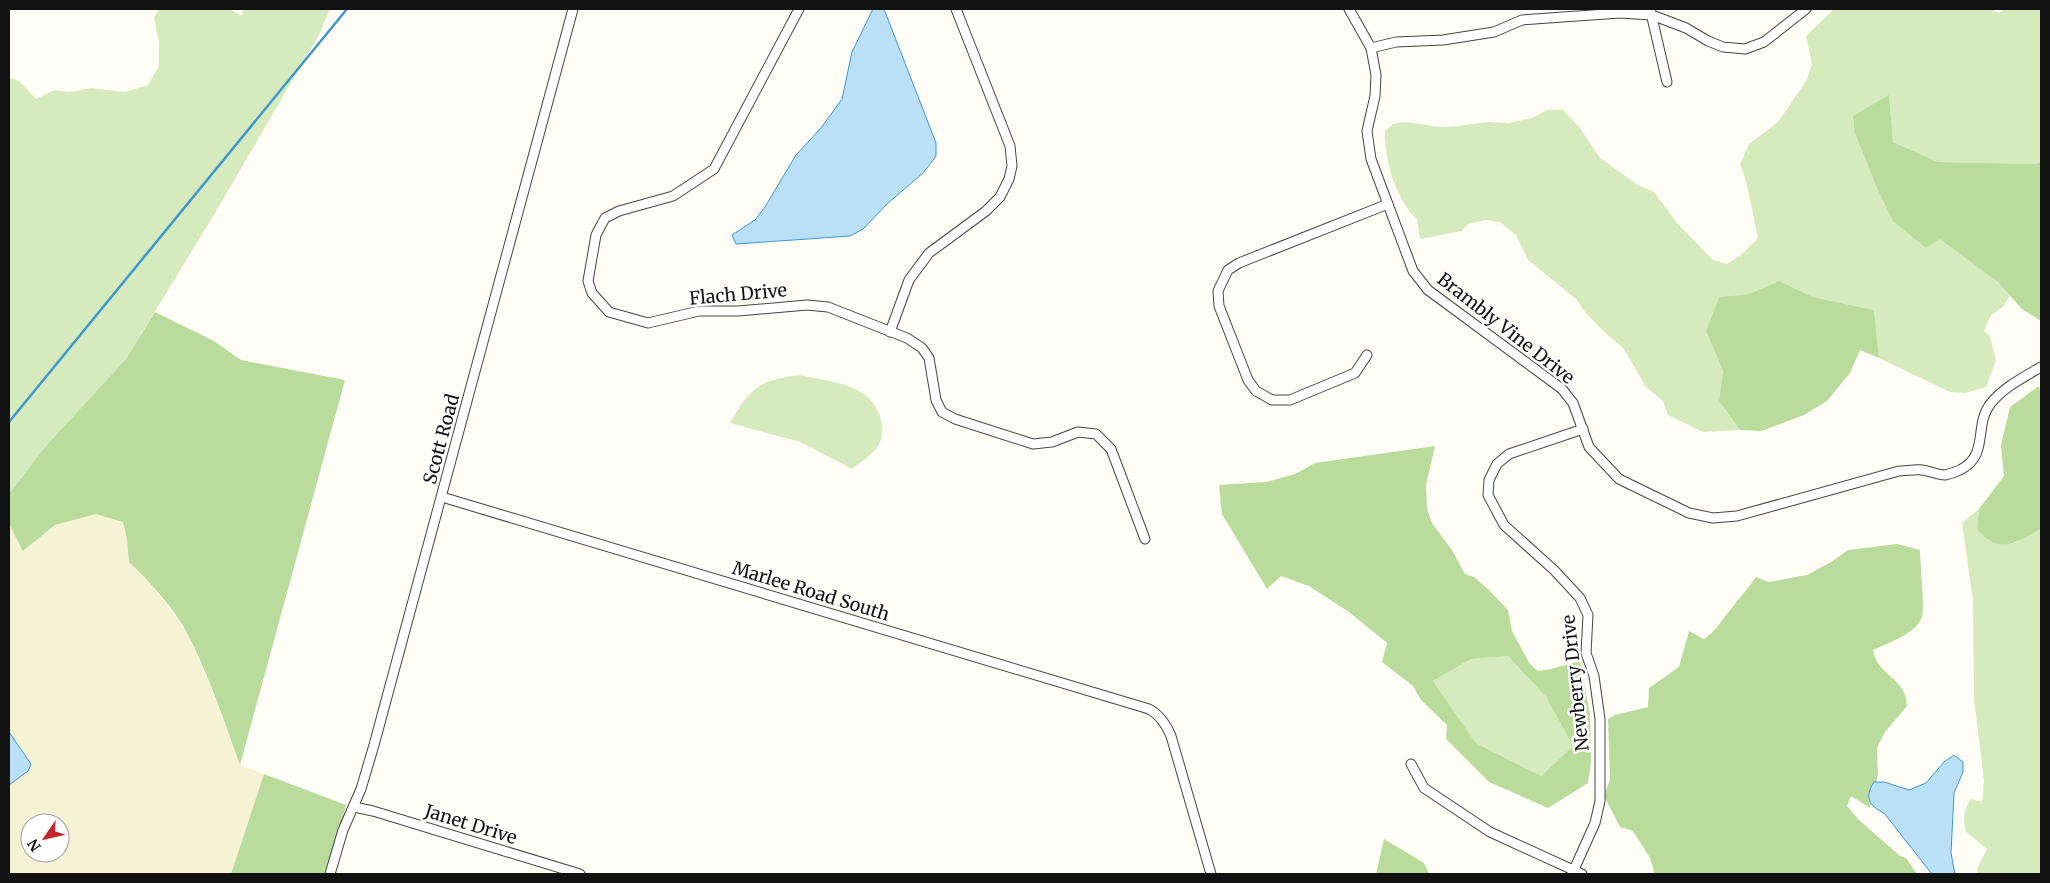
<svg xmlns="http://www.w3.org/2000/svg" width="2050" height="883" font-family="Merriweather,serif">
  <rect width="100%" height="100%" fill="#fffdf5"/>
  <path fill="#f6f3d4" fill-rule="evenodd" d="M96 514 124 521 127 539 129 562 151 584 187 632 216 700 240 765 264 774 231 874H9V785L28 771 9 732V524L24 551 55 525ZM30 823H60V853H30Z"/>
  <g fill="#d5ebbd">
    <polygon points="159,9 230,9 242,16 243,9 330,9 320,33 215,213 126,359 45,447 9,494 9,77 19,81 36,99 54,90 70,92 91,88 125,92 148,85 159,66 159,43 154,18"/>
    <path d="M1834 9H1991L1999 13 2005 9H2041V162L2036 164 1938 162 1893 142 1889 96 1853 116 1854 131 1877 188 1998 282 2010 295 2003 307 1991 315 1984 331 1990 336 1996 360 1986 387 1965 393 1950 392 1879 358 1874 310 1813 297 1779 281 1749 294 1719 297 1706 331 1723 371 1719 401 1740 430 1703 432 1668 415 1663 401 1646 387 1624 349 1602 330 1585 312 1577 300 1528 260 1516 235 1500 222 1486 220 1468 224 1462 231 1420 239 1417 219C1396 200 1384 160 1385 131L1393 124 1406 122 1440 127 1459 126 1488 122 1509 123 1532 118 1547 110H1563L1579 127 1600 158 1638 185 1654 192 1678 224 1713 260 1727 264 1742 254 1758 238 1746 181 1740 164 1749 144 1778 122 1806 81 1812 64 1806 36Z"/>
    <path d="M799 375C831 382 872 383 881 420 884 429 882 442 876 449 869 456 860 463 852 469L800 442 730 423C750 388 759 380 799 375Z"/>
    <path d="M1979 509 1977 529 2015 543 2041 529V874H1978L1977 869 1987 849 1966 832C1963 818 1963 811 1971 799L1982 802 1984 781 1974 699 1973 601 1962 523Z"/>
    <polygon points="1508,656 1546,697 1573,746 1541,776 1476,743 1433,681 1471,659"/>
  </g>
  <g fill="#b9dc9c" fill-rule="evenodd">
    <polygon points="1889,95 1893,142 1938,162 2036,164 2041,162 2041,321 2022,309 1998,282 1940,239 1926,248 1893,221 1877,188 1854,131 1853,116"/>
    <polygon points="1779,281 1813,297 1874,310 1879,358 1860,350 1850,373 1827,401 1804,415 1761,431 1740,430 1719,401 1723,371 1706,331 1719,297 1749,294"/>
    <path d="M155 312 214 341 241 360 345 380 240 765C224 721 209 675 187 633 174 608 149 581 129 562L127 539 123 522 96 514 55 525 23 551 9 524V494L45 447 126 359Z"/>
    <path d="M2039 386 2041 396V529C2016 543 1998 555 1977 529L1979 509 2004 476 2001 445 2010 407Z"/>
    <path d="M1435 446 1426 485 1427 509 1432 523 1452 550 1465 574 1474 577 1488 589 1508 610 1512 631 1530 664 1538 671 1551 669 1580 661 1590 714 1591 761 1588 783 1548 808 1489 782 1446 739 1447 725 1421 700 1413 686 1382 662 1387 643 1349 612 1309 586 1281 576 1267 589 1222 514 1219 485 1266 482 1295 474 1315 463ZM1508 656 1546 697 1573 746 1541 776 1476 743 1433 681 1471 659Z"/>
    <path d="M1897 544 1920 550C1920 562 1925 609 1922 617 1916 634 1888 643 1873 650 1878 678 1906 676 1907 706L1885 732 1877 748 1878 774 1870 808 1851 796 1847 806 1858 819 1900 856 1906 858 1917 874H1655L1650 858 1633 831 1620 827 1604 796 1610 779 1608 719 1615 715 1648 707 1649 688 1679 667 1689 631 1704 639C1720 627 1719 623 1731 609 1739 598 1748 589 1756 577L1769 582 1807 575 1831 562 1848 550Z"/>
    <polygon points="264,774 346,805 328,874 231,874"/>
    <polygon points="1384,839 1424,863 1429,874 1376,874"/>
  </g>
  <g fill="#b9e0f7" stroke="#3f96cf">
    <polygon points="873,9 884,9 936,143 936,156 924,172 887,204 863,229 850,236 736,244 732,235 755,220 765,207 796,155 821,128 842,99 852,52"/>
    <polygon points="9,732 31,764 28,771 9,785"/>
    <path d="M1954 755 1963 762V772L1954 793 1951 853 1955 874H1932L1884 813C1869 806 1864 797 1874 782H1884L1909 790 1926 783 1944 762Z"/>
  </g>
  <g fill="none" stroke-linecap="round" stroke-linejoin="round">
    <polyline stroke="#3f96cf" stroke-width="2.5" points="9,422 347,9"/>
    <defs>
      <g id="minor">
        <polyline points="799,9 714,169 673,196 619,211 605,218 596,235 588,281 592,293 609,312 648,323 699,311 738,311 807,305 828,307 907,338 922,348 929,358 936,400 942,412 955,419 1033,444 1052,442 1078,432 1096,434 1111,449 1145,539"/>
        <path d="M1349 9 1371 48 1376 75 1375 96 1367 131 1371 159 1413 271 1428 290 1562 389 1573 403 1589 447 1619 479 1689 513 1713 518 1737 516 1899 471C1906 471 1915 469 1922 470 1930 471 1938 475 1945 475 1950 474 1955 472 1960 470 1990 455 1973 425 1991 403 2004 387 2024 377 2041 367"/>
        <polyline points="1650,9 1667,82"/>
        <polyline points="1371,48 1396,42 1443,40 1494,32 1522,20 1620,13 1652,15 1686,28 1708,41 1723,47 1745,49 1764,42 1806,9"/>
        <polyline points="890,332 909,280 929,253 986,211 1000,197 1009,179 1012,166 1010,146 956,9"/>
        <polyline points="1367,355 1355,373 1290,400 1272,400 1256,391 1248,380 1219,306 1218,291 1228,270 1239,263 1388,204"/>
        <path d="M442 497 1149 709C1160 715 1166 724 1171 736L1211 874"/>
        <polyline points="1411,764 1424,788 1490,832 1582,874"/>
        <polyline points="354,807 373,811 580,874"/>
        <polyline points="330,874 343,830 361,789 374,745 573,9"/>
        <polyline points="1572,874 1595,823 1600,801 1600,719 1594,676 1586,653 1588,615 1580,598 1554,570 1504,525 1488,495 1489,480 1497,464 1509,454 1583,429"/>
      </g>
    </defs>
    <use href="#minor" stroke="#444" stroke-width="11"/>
    <use href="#minor" stroke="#fff" stroke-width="9"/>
  </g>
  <g text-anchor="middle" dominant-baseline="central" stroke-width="5" stroke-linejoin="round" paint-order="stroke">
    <g font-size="18" fill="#111" stroke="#fff">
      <text transform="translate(738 294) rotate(-5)">Flach Drive</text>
      <text transform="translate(1506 328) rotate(38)">Brambly Vine Drive</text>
      <text transform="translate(441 439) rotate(-75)">Scott Road</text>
      <text transform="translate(811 591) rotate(17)">Marlee Road South</text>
      <text transform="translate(1575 683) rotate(-96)">Newberry Drive</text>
      <text transform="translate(471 824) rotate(17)">Janet Drive</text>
    </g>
  </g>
  <rect width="2050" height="883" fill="none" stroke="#111111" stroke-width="20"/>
  <g transform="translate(45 838) rotate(236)"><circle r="24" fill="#ffffff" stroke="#a0a0a0"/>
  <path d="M0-4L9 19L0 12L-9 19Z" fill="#c4262e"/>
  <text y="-8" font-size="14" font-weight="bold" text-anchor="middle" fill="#111111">N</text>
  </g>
</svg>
